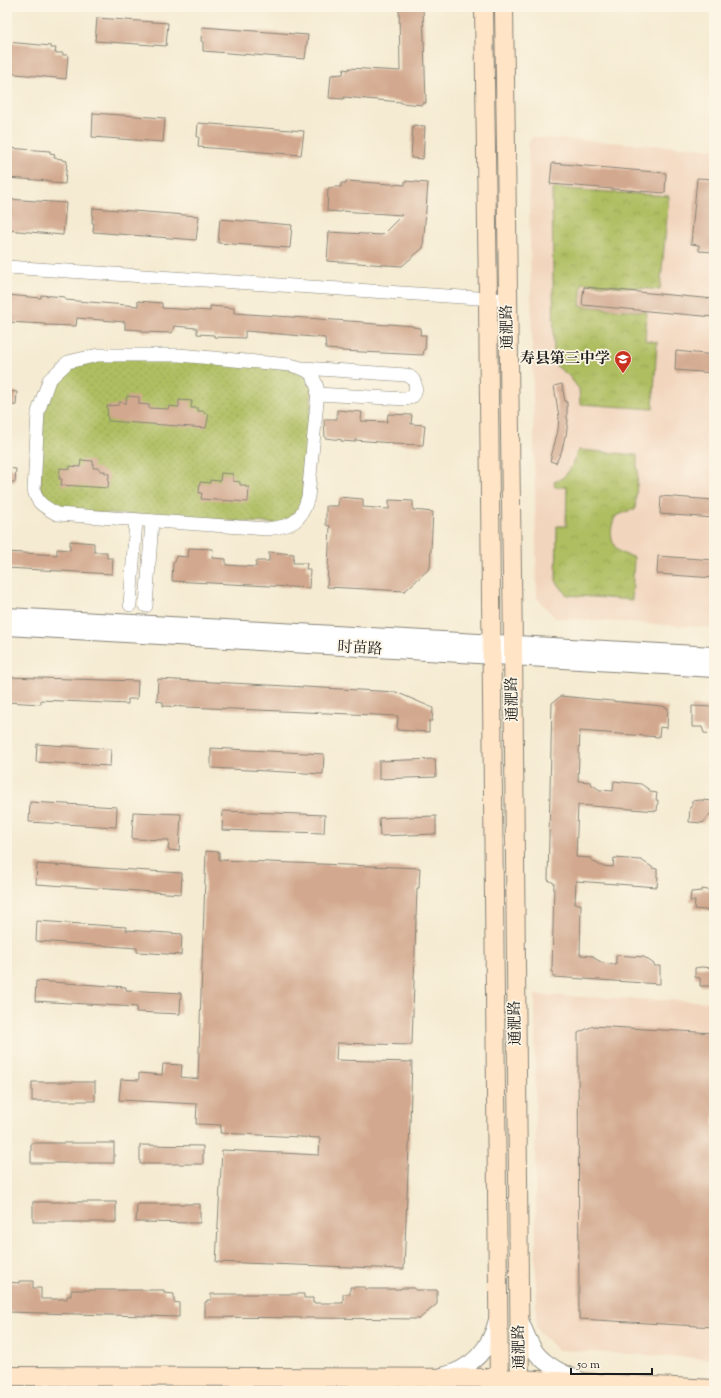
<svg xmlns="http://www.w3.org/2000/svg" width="721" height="1398" font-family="'Sorts Mill Goudy','Noto Serif SC',serif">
  <defs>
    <pattern id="grass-dots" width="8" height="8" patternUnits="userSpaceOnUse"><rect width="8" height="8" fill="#aebe61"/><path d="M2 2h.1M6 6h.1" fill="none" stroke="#95a354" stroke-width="1.8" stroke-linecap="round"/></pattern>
    <pattern id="park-crowns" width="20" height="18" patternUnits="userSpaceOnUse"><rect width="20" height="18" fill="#aebe61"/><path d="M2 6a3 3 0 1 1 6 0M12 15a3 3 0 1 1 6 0" fill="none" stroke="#95a354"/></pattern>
  </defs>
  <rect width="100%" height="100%" fill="#fcf5e5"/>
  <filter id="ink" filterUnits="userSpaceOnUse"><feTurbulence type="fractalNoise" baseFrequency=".025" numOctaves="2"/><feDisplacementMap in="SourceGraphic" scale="8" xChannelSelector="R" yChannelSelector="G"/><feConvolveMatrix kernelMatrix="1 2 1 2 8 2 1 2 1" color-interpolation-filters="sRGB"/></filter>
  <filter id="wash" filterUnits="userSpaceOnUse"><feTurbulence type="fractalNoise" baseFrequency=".012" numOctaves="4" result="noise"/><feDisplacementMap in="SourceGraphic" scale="16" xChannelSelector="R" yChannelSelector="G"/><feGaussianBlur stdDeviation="0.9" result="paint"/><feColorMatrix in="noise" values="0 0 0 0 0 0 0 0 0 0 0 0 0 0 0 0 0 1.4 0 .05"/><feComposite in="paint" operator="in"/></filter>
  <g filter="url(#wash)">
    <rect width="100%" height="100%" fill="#f5ebd2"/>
    <g fill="#f2d5bd">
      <polygon points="532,137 714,149 714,628 555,618 537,598 528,142"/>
      <polygon points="535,995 714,1002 714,1359 557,1350 536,1328"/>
    </g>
    <polygon fill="url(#grass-dots)" stroke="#656d3e" points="100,358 178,358 287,367 313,380 302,509 285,524 59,511 40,499 43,413 51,381 72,365"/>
    <g fill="url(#park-crowns)" stroke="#656d3e">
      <polygon points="552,188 669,196 660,290 582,283 580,306 647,312 645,340 657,342 653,409 580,404 579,389 569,376 554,364"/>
      <path d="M579 450 637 455V467L638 471 635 510H631L616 516C609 527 609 546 622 553 625 555 630 556 634 557L632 600 567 595 556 581 557 526H566L567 487H555L554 482C572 475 570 465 579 450Z"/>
    </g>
    <g id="blocks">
      <g fill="#d2a88e">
        <polygon points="399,7 423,7 426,103 423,103 423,105 401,103 401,102 344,97 344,99 329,98 331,75 343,74 344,69 349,70 349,68 400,71"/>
        <polygon points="97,18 168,23 166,46 95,41"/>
        <polygon points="202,27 308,35 305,59 203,51 203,42 201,41"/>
        <polygon points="7,42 51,46 51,48 56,48 55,53 63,53 63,55 68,55 66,79 7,73"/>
        <polygon points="93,113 165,118 163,142 92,137"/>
        <polygon points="198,123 304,131 301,155 198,147 199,137 197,137"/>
        <polygon points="413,125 425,126 423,159 411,158"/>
        <polygon points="7,148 50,151 50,153 55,154 54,158 62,159 62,160 67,161 65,184 51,183 51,181 7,178"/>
        <polygon points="552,163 666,173 665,193 550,184"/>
        <polygon points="697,178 714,179 714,252 699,251 699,245 691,244"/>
        <polygon points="346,181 405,185 405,181 428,183 423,248 402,266 327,261 329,232 382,235 402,215 341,211 341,212 327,211 328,188 333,188 333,187 341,187 341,183 346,183"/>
        <polygon points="7,199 66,203 63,235 7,230"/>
        <polygon points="93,208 199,216 196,240 93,232 94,223 92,223"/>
        <polygon points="220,219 292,225 290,248 218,243"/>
        <polygon points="584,287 714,299 714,317 582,305"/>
        <polygon points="7,295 41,298 41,295 65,297 65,300 138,306 138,301 162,303 162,308 210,311 210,306 234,308 234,313 363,322 363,323 388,325 389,324 413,326 413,327 421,328 420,335 426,335 425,349 424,349 423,355 342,351 342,350 326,349 325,338 246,331 245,331 245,338 214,337 214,335 197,334 197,328 174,326 172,333 142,332 142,330 125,329 125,322 77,318 76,326 45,325 45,324 7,322"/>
        <polygon points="676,351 714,355 714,373 675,370"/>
        <polygon points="562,384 565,402 567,402 567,419 568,420 566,436 565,436 562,450 556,463 550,461 558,430 559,417 554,386"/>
        <polygon points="7,391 17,392 16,405 7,406"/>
        <polygon points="127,396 139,397 139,404 149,405 149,408 168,409 169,406 179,407 179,400 192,401 191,408 198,408 198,411 204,411 204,413 209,414 206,428 108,421 107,406 119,405 119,402 126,403"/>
        <polygon points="337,410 362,412 361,421 387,422 388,414 412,415 411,424 425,425 423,445 392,444 392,443 355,440 355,442 341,441 342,440 325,438 324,419 337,419"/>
        <polygon points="81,460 93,461 93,468 100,468 100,471 105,471 105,473 109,474 108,488 61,485 62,479 59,479 60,468 70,469 70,466 80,467"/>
        <polygon points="7,468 16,469 15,482 7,482"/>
        <polygon points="221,473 233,474 233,481 240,482 240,485 245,485 245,487 249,487 248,502 201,499 202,493 199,493 200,482 210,483 210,480 220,481"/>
        <polygon points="661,496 714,500 714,518 660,514"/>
        <polygon points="339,497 363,499 363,507 389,509 389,500 413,501 413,510 433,512 430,568 405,591 327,587 330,526 326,525 326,506 338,506"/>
        <polygon points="70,541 94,543 94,552 107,552 107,558 113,558 112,574 7,568 7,552 57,555 57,549 70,550"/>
        <polygon points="189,548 213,549 212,558 226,559 226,565 256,567 256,561 269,561 269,552 294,554 293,563 307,563 306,569 310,569 309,588 172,581 173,562 175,562 176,556 188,557"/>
        <polygon points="658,556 714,560 714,578 657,574"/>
        <polygon points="7,677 138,681 137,699 128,699 128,704 41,700 41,704 7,702"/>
        <polygon points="158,679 396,692 433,708 432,721 429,721 429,732 397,730 398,716 163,706 163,702 157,701"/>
        <polygon points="561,696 662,706 668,708 667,728 660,727 659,737 580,731 578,781 591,782 591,784 600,790 613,791 614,781 641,784 651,791 651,792 657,793 656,800 658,800 657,811 578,805 576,857 591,858 591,860 601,866 613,867 614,858 641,860 652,867 652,868 657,869 657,877 658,877 657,887 576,881 575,904 581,904 580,955 594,956 594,958 603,963 616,965 616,955 644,957 654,964 654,966 660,966 660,984 553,977 553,971 552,971 554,883 548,880 552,703"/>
        <polygon points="692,706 714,707 714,734 704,733 702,727 692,727"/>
        <polygon points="37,744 111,749 110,766 36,762"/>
        <polygon points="211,748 324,754 323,774 211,768"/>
        <polygon points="435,759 436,777 379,779 379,761"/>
        <polygon points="701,800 714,801 714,809 703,823 689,822 690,807 692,807 692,801"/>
        <polygon points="30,802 117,807 116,827 29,822"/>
        <polygon points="223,811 325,815 324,833 222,830"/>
        <polygon points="133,812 181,814 179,851 168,850 169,840 132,839"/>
        <polygon points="436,816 436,834 380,836 379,818"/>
        <polygon points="206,851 219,852 219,860 420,868 419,888 417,888 412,1045 337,1043 336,1060 412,1062 410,1123 404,1269 216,1262 222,1150 319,1155 320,1138 220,1133 221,1125 196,1124 197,1104 119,1100 121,1079 139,1080 139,1073 162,1075 163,1064 182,1065 181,1077 198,1079"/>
        <polygon points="37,864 182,873 181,894 36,884"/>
        <polygon points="702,889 714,891 714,911 694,909 695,901 690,901 691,892 702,891"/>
        <polygon points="37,921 126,927 126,930 182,934 181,955 137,952 137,948 36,941"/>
        <polygon points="701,967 714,968 713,986 700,986 700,978 695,977 695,968"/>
        <polygon points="36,981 126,987 126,990 181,993 180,1014 136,1012 137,1007 35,1001"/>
        <polygon points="593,1026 714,1033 714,1327 579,1319 578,1033"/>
        <rect x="32" y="1082" width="63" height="19"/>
        <rect x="31" y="1143" width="83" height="20"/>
        <polygon points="140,1145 203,1146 203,1164 140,1164"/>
        <rect x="33" y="1202" width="83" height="20"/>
        <polygon points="137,1204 200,1204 200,1223 136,1222"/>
        <polygon points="19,1281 33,1281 33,1288 41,1288 41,1299 67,1299 67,1296 71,1296 71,1290 164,1290 164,1293 174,1294 174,1302 179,1303 179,1317 7,1312 7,1282 19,1283"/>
        <polygon points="350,1287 365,1287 365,1289 401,1289 401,1288 415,1288 415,1290 437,1290 437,1304 419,1319 205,1317 205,1302 207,1302 207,1300 211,1300 211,1294 304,1294 304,1298 313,1298 313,1303 343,1303 343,1294 350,1294"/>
      </g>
    </g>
  </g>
  <g filter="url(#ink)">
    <use href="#blocks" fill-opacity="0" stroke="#888477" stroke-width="1"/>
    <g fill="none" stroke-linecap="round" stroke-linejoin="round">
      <defs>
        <g id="minor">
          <polyline points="7,267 508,300"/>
          <path d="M98 355H179L290 365C309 370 313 371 318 391L308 497C301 523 292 526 267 529L57 514C45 507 37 504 34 490L38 412 49 380 68 362Z"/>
          <path d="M304 368 406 375C416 378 418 388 413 396L406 399 317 394"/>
          <polyline points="130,605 136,520"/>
          <polyline points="146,606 152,521"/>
        </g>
        <g id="tertiary">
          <polyline points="7,616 714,655"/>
          <polyline points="7,627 714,669"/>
          <path d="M520 1320C525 1331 529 1344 537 1354 548 1367 566 1375 582 1381"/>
          <path d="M442 1376C472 1369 490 1349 497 1320"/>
        </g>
        <g id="secondary">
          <polyline points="484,7 488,299 499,1391"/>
          <polyline points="504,7 513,644 520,1391"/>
          <polyline points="7,1376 499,1378 714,1389"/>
        </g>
      </defs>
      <use href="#minor" stroke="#888477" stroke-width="14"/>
      <use href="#tertiary" stroke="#888477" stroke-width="18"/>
      <use href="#secondary" stroke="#888477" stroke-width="20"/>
      <use href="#minor" stroke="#fff" stroke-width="13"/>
      <use href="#tertiary" stroke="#fff" stroke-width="16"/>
      <use href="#secondary" stroke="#ffe4c6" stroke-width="18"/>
    </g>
  </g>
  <defs>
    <symbol id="school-pin" viewBox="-11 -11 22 30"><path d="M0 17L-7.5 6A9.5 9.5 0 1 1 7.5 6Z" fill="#c8321e" stroke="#fcf5e5"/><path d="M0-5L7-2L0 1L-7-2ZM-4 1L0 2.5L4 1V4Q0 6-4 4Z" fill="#fff"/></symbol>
  </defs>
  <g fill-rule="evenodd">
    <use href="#school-pin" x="613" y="349" width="20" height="27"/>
  </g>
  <g text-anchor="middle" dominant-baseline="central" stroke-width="3.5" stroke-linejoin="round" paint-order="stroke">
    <g font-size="15" fill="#1c1c1c" stroke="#fcf5e5">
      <text transform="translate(508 327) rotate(-91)">通淝路</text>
      <text transform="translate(360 649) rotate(3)">时苗路</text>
      <text transform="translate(513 699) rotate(-91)">通淝路</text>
      <text transform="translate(516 1023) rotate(-91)">通淝路</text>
      <text transform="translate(520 1347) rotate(-91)">通淝路</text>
    </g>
    <g font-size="15" font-weight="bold" fill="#1c1c1c" stroke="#fcf5e5" text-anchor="end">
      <text x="610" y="359">寿县第三中学</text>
    </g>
  </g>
  <rect width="721" height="1398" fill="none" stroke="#fcf5e5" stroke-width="24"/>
  <path d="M571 1368v6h81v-6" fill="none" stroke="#1c1c1c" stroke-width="2"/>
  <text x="577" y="1368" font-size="12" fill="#1c1c1c" stroke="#fcf5e5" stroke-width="3" paint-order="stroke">50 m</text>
</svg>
